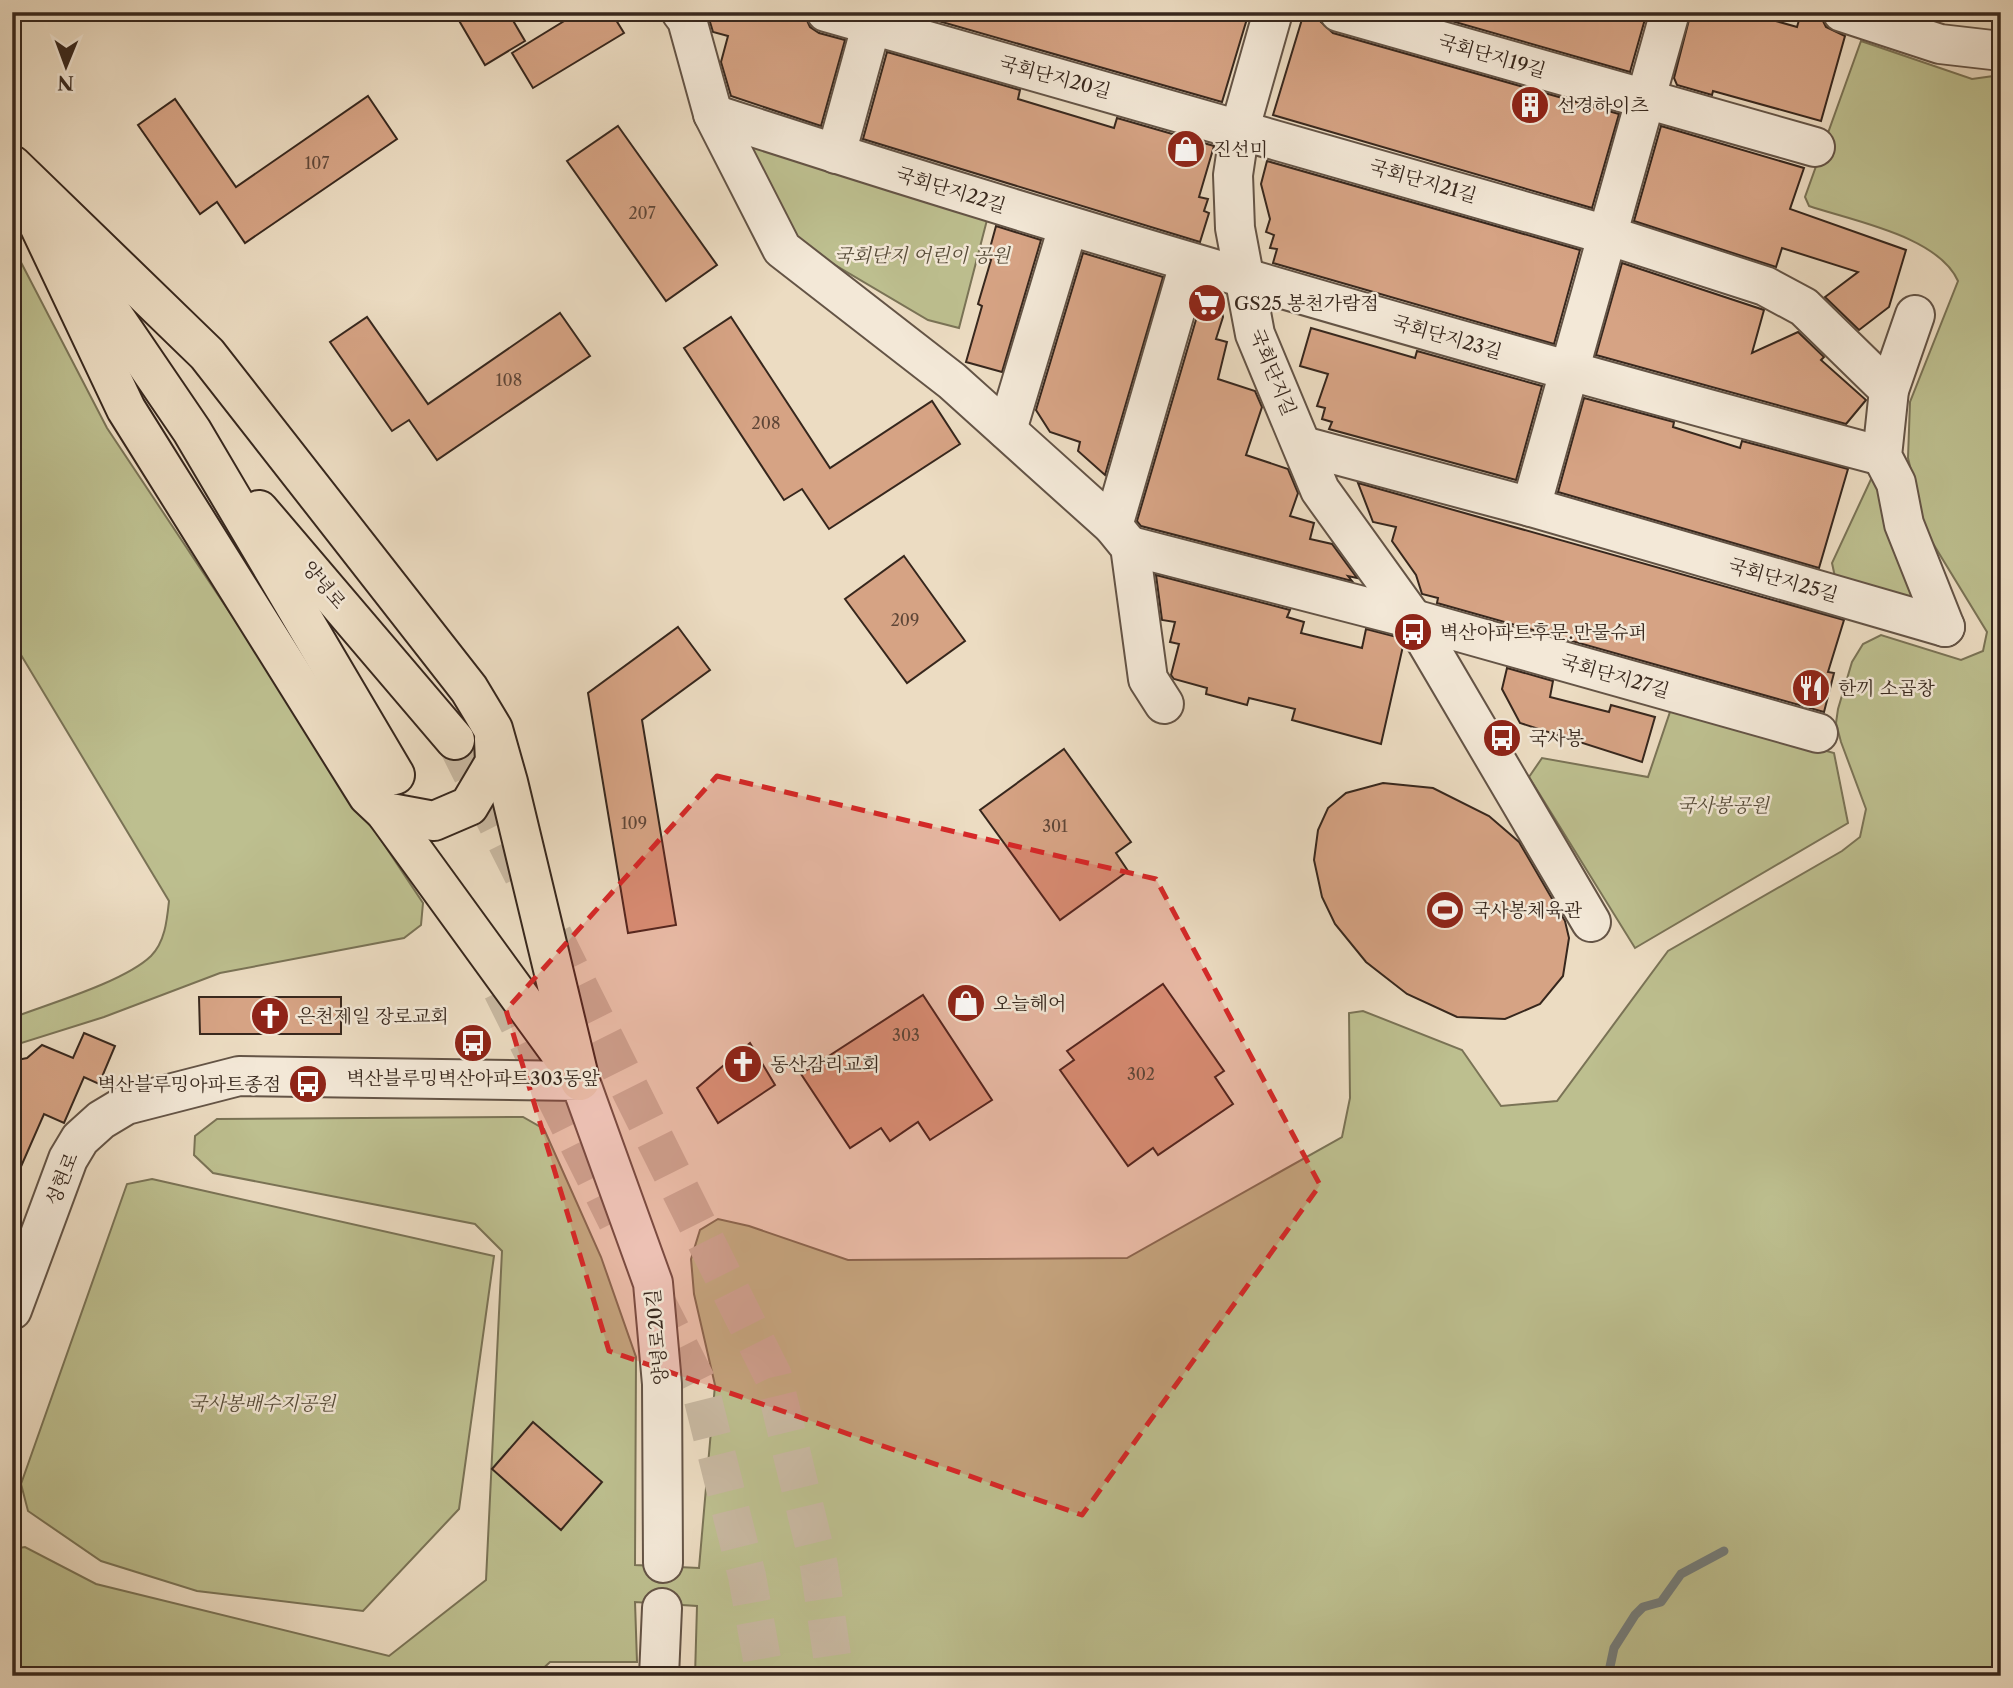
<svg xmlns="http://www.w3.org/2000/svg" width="2013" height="1688" font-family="'Libre Caslon Text','Noto Serif KR',serif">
  <rect width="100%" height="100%" fill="#ecdcc2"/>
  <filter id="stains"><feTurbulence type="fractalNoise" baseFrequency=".00286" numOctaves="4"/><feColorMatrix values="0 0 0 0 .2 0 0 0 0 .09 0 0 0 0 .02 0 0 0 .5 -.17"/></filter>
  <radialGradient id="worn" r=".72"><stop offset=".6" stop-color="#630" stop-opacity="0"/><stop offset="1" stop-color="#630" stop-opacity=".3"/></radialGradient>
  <g fill="#bdbf8f" stroke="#7a7356" stroke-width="2">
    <path d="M1861 41 1972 79 2001 75V1676H695L697 1606 635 1602 637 1662H550L535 1676H12V1549L25 1547 96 1584 389 1656 486 1580 502 1251 475 1224 213 1173 194 1155 195 1136 217 1119 523 1117 544 1129 601 1257 636 1357 635 1565 699 1568 715 1385 694 1294 691 1259 700 1230 718 1219 749 1226 848 1260 1127 1258 1342 1137 1350 1098 1349 1013 1363 1011 1462 1050 1501 1106 1557 1101 1668 951 1842 851 1860 837 1866 809 1841 742 1836 723 1838 709 1852 662 1863 644 1881 635 1961 660 1983 651 1987 632 1926 532 1908 458 1910 402 1958 281C1938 236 1853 221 1809 206L1805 197Z"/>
    <polygon points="748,144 987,220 959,328 928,320 796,242"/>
    <path d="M12 245 107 428 423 903 421 925 404 938 220 973 104 1017 12 1046V1018C48 1004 124 982 151 956 165 942 167 920 169 901L12 640Z"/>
    <polygon points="1873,475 1918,601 1835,577 1832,563"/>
    <polygon points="1671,709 1834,753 1848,823 1635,948 1529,777 1542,758 1648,777"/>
    <polygon points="152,1179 494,1256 459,1509 363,1611 197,1591 101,1561 28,1511 21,1484 127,1184"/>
  </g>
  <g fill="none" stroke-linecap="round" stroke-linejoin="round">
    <polyline stroke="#757f7e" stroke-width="9" points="1608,1676 1614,1648 1635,1615 1643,1607 1661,1602 1681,1574 1724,1551"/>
  </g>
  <g fill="#d6a384" stroke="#37271d" stroke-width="2">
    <polygon points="454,12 508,12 525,41 485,65"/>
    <polygon points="579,12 611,12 624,33 533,88 512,53"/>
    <polygon points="707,12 791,12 805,16 810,27 819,33 845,40 821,126 731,96 721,62 728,36 713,32"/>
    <polygon points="907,12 1249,12 1222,102"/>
    <polygon points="1420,12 1647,12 1630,72"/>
    <polygon points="1691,12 1744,12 1797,27 1801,13 1822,19 1826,27 1845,36 1821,121 1713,91 1712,95 1677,85 1674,78"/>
    <polygon points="1303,16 1320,21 1333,33 1619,114 1592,208 1273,115"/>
    <polygon points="887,52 1020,90 1018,99 1114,128 1117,118 1214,146 1199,197 1208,199 1204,211 1209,213 1200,242 863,139"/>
    <polygon points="368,96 397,139 245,243 217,202 200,214 138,125 175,99 236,187"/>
    <polygon points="618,126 717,265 666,301 567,161"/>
    <polygon points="1661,126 1804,168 1790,209 1906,250 1889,307 1859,330 1825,297 1858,272 1782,248 1776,267 1634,221"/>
    <polygon points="1267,161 1580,250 1554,344 1273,263 1277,249 1270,248 1274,235 1266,232 1270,219 1261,184"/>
    <polygon points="996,226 1041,240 1002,372 966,362 982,306 978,304 991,260 987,259"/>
    <polygon points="1083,253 1163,277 1105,475 1078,451 1080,442 1050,432 1036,410"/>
    <polygon points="1622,263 1764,310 1752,353 1798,332 1824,357 1821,360 1866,400 1846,424 1596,355"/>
    <polygon points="1205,289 1218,293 1223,317 1216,339 1227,342 1218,379 1255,391 1262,407 1246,455 1288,469 1298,493 1290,516 1314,523 1310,539 1332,544 1357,578 1348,576 1352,581 1141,526 1137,521"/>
    <polygon points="560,313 590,356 437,460 409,420 392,431 330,342 367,317 428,404"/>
    <polygon points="731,317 830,468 932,401 960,444 829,529 802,489 784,500 684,348"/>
    <polygon points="1311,328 1415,358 1417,351 1542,386 1516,480 1329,429 1332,422 1322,419 1325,408 1317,406 1328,374 1300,366"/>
    <polygon points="1584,398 1674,422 1673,427 1740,448 1742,441 1848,469 1819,568 1558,492"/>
    <polygon points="1358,483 1844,620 1828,672 1834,673 1824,712 1437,603 1438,598 1422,594 1416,575 1392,541 1396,527 1373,522"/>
    <polygon points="904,556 965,641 907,683 845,599"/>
    <polygon points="1156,575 1290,610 1287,617 1304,622 1301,633 1362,648 1366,629 1397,637 1403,646 1381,744 1292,720 1295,709 1249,698 1247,705 1206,694 1207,688 1174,679 1171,675 1179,644 1170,642 1175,622 1162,620"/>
    <polygon points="678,627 710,670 642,720 676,925 628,933 588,693"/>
    <polygon points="1507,668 1553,681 1550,697 1609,712 1611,705 1655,717 1642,762 1520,723 1502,689"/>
    <polygon points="1064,749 1131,842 1116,853 1128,871 1060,920 980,810"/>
    <polygon points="1383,783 1433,788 1489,816 1519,842 1565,921 1569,938 1563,976 1540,1004 1505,1019 1457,1017 1407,994 1366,962 1335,924 1322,897 1314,860 1318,830 1328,808 1346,793"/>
    <polygon points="1163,984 1224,1071 1215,1077 1233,1104 1158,1155 1153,1148 1128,1166 1060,1070 1074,1060 1067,1051"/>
    <polygon points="923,995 992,1100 930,1140 918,1122 890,1141 881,1128 850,1148 801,1074"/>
    <polygon points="199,997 341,997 341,1034 200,1034"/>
    <polygon points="84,1033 115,1046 99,1084 84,1077 64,1123 44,1114 12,1187 12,1061 27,1058 42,1045 73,1058"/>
    <polygon points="750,1043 775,1085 718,1123 697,1088"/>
    <polygon points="533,1422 602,1482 561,1530 492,1469"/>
  </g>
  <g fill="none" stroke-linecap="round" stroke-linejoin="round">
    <g stroke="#c8b8a1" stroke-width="38" stroke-dasharray="38 19" stroke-linecap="butt">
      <polyline points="455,740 523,875"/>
      <polyline points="553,935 773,1376 819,1566 835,1676"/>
      <polyline points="502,990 617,1221"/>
      <polyline points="654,1297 700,1388 747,1576 765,1676"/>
    </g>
    <defs>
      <g id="minor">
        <polyline points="681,12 687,20 713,114 782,249 952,381 1113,526"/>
        <polyline points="826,12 1607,235 1765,286 1804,307 1889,390"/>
        <polyline points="1273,12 1240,128 1233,175 1235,228 1255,334 1320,490 1413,619 1591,922"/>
        <polyline points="1339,12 1815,147"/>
        <polyline points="1842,12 1940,44 2001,51"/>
        <path d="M713 114C1099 240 1490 351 1882 456"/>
        <polyline points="836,154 875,12"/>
        <polyline points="1915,315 1889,390 1882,456 1896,483 1904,524 1945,627"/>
        <polyline points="1007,430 1068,227"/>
        <polyline points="1303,446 1531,507 1945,627"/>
        <polyline points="1531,507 1670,12"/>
        <polyline points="1126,542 1113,526 1189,264"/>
        <polyline points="1130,546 1413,619 1818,733"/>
        <polyline points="1130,546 1148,679 1164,704"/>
        <polyline points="12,1310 68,1159 80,1139 101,1120 126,1105 239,1076 580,1081 653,1283 662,1384 663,1563"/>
        <polyline points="659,1676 662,1608"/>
      </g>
      <g id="major">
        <polyline points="12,165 207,354 469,689 493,729 508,782 580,1081"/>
        <polyline points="19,183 126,409 368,796 385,812 569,1065"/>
        <polyline points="77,262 192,431 395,775"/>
        <polyline points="259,510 455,740"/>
        <polyline points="385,812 434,821 469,806 495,762 494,739"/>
      </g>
    </defs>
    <use href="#minor" stroke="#645446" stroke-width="42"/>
    <use href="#major" stroke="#37271d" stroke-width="42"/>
    <use href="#minor" stroke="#f3e8d7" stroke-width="38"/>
    <use href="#major" stroke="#ecdcc2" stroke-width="38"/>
  </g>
  <path fill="#d62828" fill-opacity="0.2" stroke="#d62828" stroke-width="5" stroke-dasharray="14 9" stroke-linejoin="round" d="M717 776 1156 879 1320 1185 1082 1515 609 1351 506 1010Z"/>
  <defs>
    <symbol id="building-disc" viewBox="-11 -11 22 22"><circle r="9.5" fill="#8f2418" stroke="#f3e8d7"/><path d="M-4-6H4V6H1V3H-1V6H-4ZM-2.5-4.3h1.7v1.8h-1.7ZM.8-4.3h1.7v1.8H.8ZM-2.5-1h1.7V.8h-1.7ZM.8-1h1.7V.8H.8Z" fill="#fff"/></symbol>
    <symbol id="shop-disc" viewBox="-11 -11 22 22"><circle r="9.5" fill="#8f2418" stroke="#f3e8d7"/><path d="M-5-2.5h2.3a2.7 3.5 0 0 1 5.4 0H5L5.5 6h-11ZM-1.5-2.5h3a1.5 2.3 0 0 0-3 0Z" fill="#fff"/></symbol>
    <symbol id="supermarket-disc" viewBox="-11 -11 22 22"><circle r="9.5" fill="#8f2418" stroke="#f3e8d7"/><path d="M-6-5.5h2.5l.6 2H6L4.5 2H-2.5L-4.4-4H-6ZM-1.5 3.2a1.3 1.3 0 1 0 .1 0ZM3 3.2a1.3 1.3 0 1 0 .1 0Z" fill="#fff"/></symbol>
    <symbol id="bus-disc" viewBox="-11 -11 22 22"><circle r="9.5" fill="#8f2418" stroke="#f3e8d7"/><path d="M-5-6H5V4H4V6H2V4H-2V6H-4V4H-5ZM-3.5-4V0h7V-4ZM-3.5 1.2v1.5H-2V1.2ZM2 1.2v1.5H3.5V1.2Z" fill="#fff"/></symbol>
    <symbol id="restaurant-disc" viewBox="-11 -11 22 22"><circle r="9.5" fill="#8f2418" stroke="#f3e8d7"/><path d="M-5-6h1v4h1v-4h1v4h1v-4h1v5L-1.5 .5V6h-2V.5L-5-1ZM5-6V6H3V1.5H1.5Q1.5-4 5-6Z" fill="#fff"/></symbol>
    <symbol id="stadium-disc" viewBox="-11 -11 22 22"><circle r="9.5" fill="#8f2418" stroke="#f3e8d7"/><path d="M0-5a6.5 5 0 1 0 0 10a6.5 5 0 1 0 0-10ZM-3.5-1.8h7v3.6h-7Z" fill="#fff"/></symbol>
    <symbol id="church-disc" viewBox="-11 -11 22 22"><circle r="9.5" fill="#8f2418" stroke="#f3e8d7"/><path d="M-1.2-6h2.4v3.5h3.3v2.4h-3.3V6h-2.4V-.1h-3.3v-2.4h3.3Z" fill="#fff"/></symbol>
  </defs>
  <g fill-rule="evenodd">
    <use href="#building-disc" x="1508" y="83" width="44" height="44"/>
    <use href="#shop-disc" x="1164" y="127" width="44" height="44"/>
    <use href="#supermarket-disc" x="1185" y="281" width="44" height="44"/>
    <use href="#bus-disc" x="1391" y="610" width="44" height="44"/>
    <use href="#restaurant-disc" x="1789" y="666" width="44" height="44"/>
    <use href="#bus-disc" x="1480" y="716" width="44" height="44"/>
    <use href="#stadium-disc" x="1423" y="888" width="44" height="44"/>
    <use href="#shop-disc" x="944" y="981" width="44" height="44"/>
    <use href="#church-disc" x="248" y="994" width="44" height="44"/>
    <use href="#bus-disc" x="451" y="1021" width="44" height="44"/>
    <use href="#church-disc" x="721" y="1042" width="44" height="44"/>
    <use href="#bus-disc" x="286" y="1062" width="44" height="44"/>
  </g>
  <g text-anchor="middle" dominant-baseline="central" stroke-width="5" stroke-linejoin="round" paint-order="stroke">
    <g font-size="16" fill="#5f4637">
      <text x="317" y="163">107</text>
      <text x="642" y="213">207</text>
      <text x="509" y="380">108</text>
      <text x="766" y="423">208</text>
      <text x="905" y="620">209</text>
      <text x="634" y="823">109</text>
      <text x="1055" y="826">301</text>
      <text x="906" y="1035">303</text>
      <text x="1141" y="1074">302</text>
    </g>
    <g font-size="19" fill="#37271d" stroke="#f3e8d7">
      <text transform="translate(1492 56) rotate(16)">국회단지19길</text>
      <text transform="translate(1055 77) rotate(15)">국회단지20길</text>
      <text transform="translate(1423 181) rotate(16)">국회단지21길</text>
      <text transform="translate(951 190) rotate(17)">국회단지22길</text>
      <text transform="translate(1447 337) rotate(16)">국회단지23길</text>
      <text transform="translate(1273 372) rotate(68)">국회단지길</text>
      <text transform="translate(1783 580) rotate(16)">국회단지25길</text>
      <text transform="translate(324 585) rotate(50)">양녕로</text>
      <text transform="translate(1615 676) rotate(16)">국회단지27길</text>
      <text transform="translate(62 1179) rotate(-68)">성현로</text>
      <text transform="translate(657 1337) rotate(-95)">양녕로20길</text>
    </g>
    <g font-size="19" fill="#37271d" stroke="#f3e8d7" text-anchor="start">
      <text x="1557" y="105">선경하이츠</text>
      <text x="1213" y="149">진선미</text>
      <text x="1234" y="303">GS25 봉천가람점</text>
      <text x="1440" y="632">벽산아파트후문.만물슈퍼</text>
      <text x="1838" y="688">한끼 소곱창</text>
      <text x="1529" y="738">국사봉</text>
      <text x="1472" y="910">국사봉체육관</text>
      <text x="993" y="1003">오늘헤어</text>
      <text x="297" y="1016">은천제일 장로교회</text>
      <text x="770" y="1064">동산감리교회</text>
      <text x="473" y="1078" text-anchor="middle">벽산블루밍벽산아파트303동앞</text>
      <text x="281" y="1084" text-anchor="end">벽산블루밍아파트종점</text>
    </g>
    <g font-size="19" font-style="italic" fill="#584d3a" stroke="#f3e8d7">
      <text x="922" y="255">국회단지 어린이 공원</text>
      <text x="1723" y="805">국사봉공원</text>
      <text x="262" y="1403">국사봉배수지공원</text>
    </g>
  </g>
  <rect width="2013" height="1688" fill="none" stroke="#ecdcc2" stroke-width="42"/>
  <rect x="14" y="14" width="1985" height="1660" fill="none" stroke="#37271d" stroke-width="3.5"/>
  <rect x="21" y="21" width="1971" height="1646" fill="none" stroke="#37271d" stroke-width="2"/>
  <g transform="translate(66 66) rotate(181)" stroke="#f3e8d7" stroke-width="5" paint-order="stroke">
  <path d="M0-5L12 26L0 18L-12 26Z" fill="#37271d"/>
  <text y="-10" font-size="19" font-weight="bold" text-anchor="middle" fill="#37271d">N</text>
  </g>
  <rect width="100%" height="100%" filter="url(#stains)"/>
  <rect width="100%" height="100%" fill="url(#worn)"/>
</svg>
